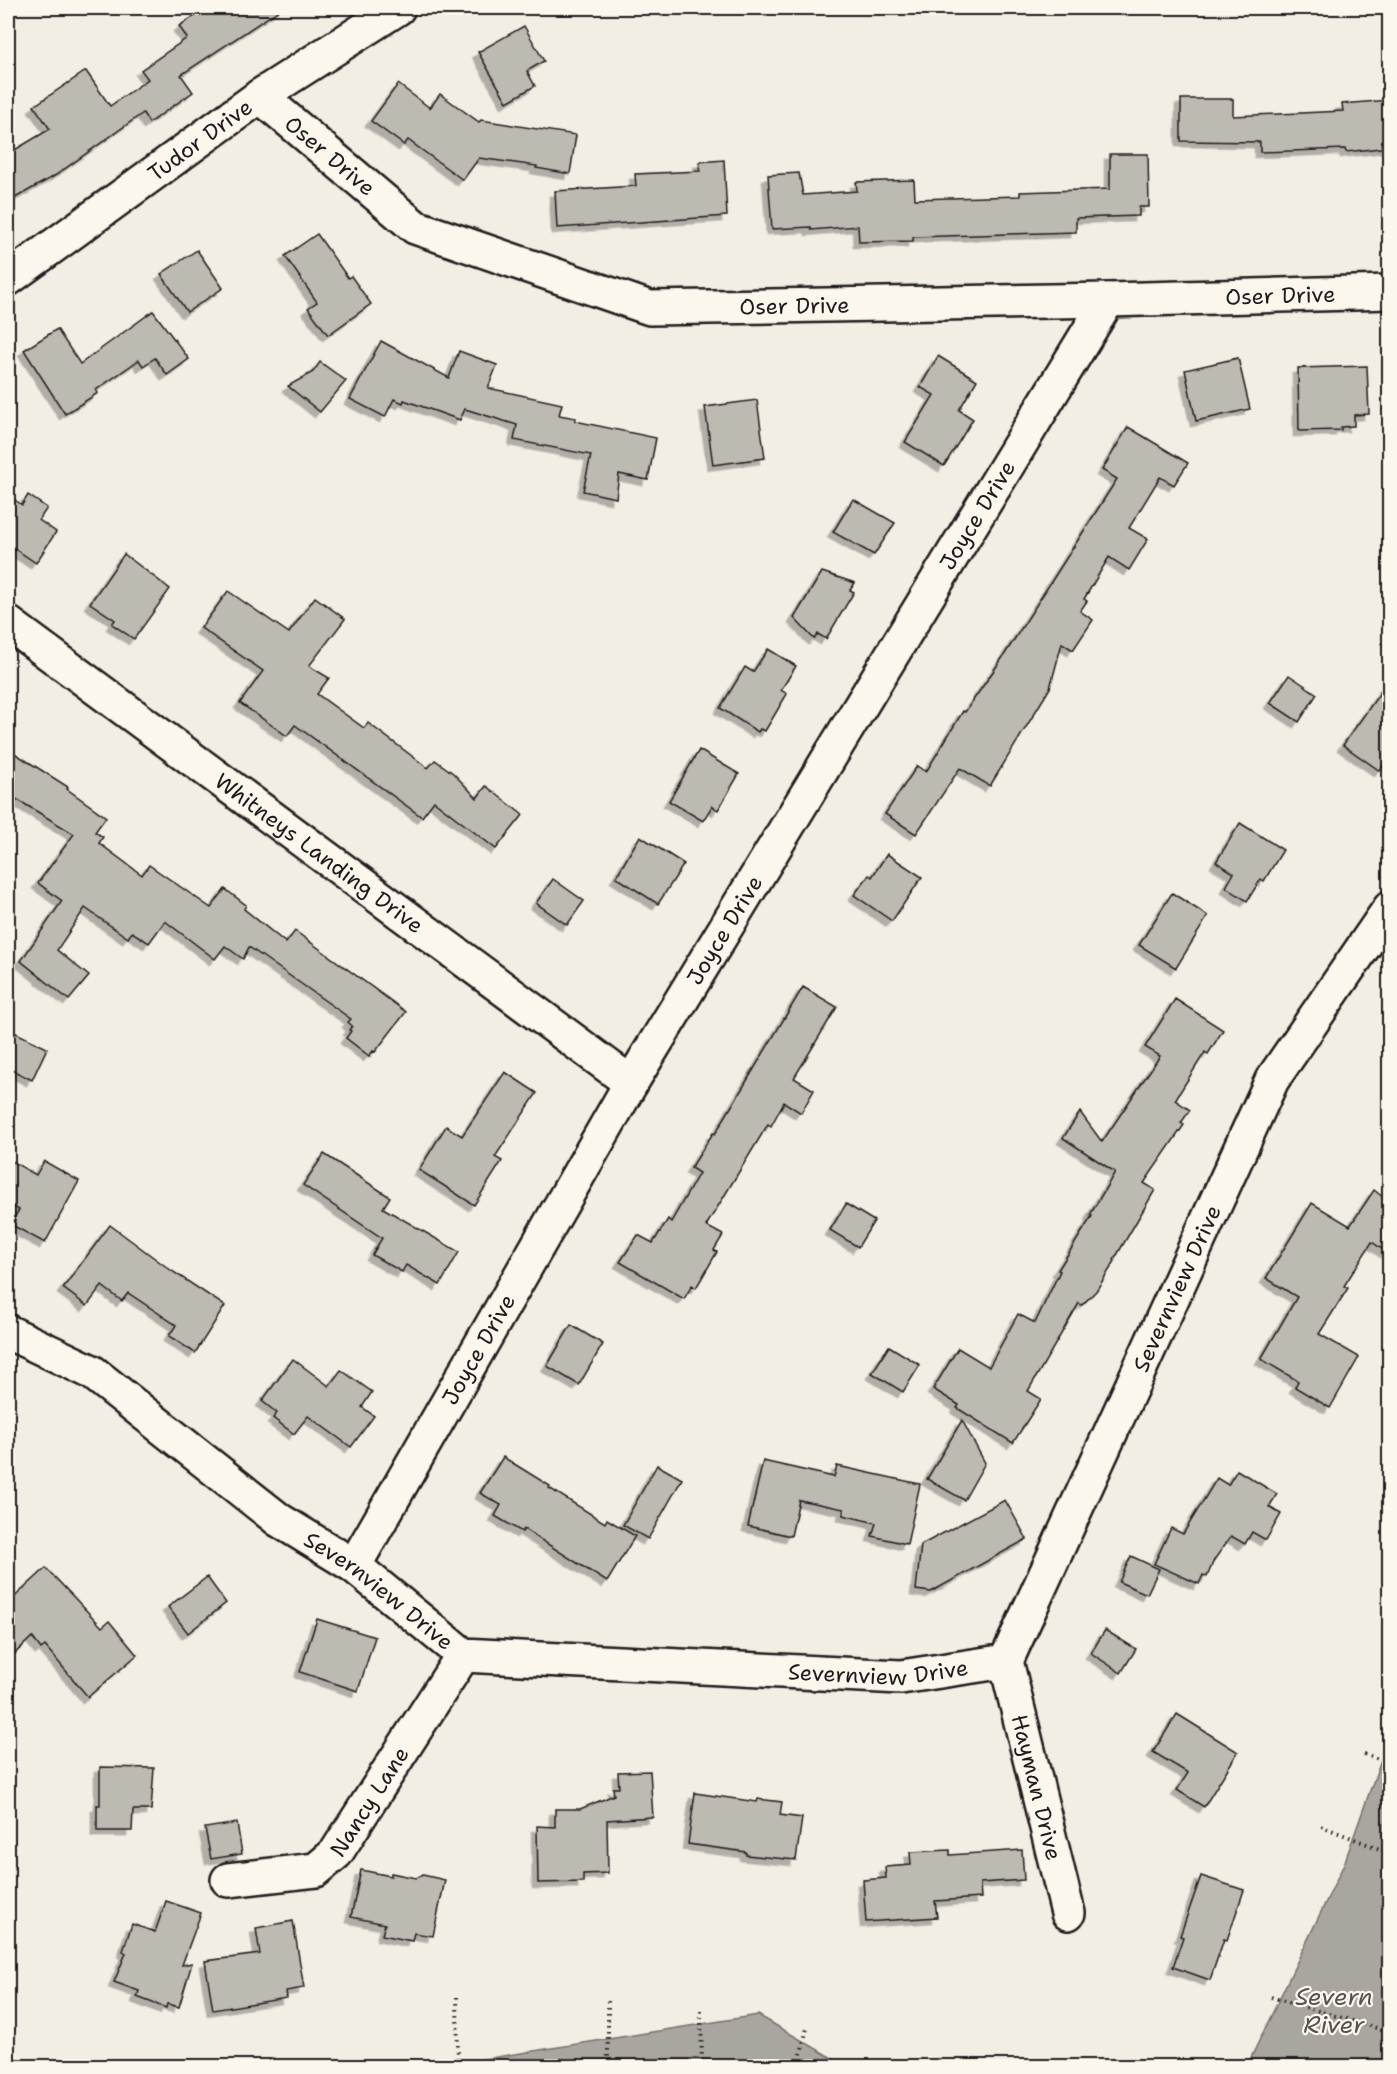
<svg xmlns="http://www.w3.org/2000/svg" width="1397" height="2074" font-family="'Shantell Sans',sans-serif">
  <defs>
    <filter id="shadow"><feDropShadow dx="-5.5" dy="5.5" stdDeviation="0" flood-color="#0004"/></filter>
  </defs>
  <rect width="100%" height="100%" fill="#f2eee4"/>
  <filter id="ink" filterUnits="userSpaceOnUse"><feTurbulence type="fractalNoise" baseFrequency=".0167" numOctaves="2"/><feDisplacementMap in="SourceGraphic" scale="12" xChannelSelector="R" yChannelSelector="G"/><feConvolveMatrix kernelMatrix="1 2 1 2 8 2 1 2 1" color-interpolation-filters="sRGB"/></filter>
  <g filter="url(#ink)">
    <g fill="#a9a6a0" stroke="#716f6b" stroke-width="1.5">
      <polygon points="1389,1737 1389,2066 1247,2066 1344,1864"/>
      <polygon points="758,2015 846,2066 440,2066"/>
    </g>
    <g fill="#bdbab1" stroke="#1c1c1c" stroke-width="1.5" filter="url(#shadow)">
      <polygon points="207,8 282,8 181,75 193,92 149,123 143,113 56,175 8,202 8,154 50,129 34,106 86,71 110,106 148,79 141,70 187,38 179,26"/>
      <polygon points="524,26 544,61 527,71 535,86 507,102 478,52"/>
      <polygon points="398,84 430,108 440,94 479,122 481,120 576,135 570,174 536,168 537,166 479,158 463,180 408,140 404,145 371,121"/>
      <polygon points="1181,99 1233,99 1233,116 1343,111 1342,104 1389,100 1389,147 1346,152 1345,149 1260,152 1260,142 1181,141"/>
      <polygon points="1110,154 1148,154 1149,207 1139,207 1139,216 1076,218 1076,232 913,237 913,241 859,242 858,226 811,230 811,227 772,229 768,175 799,173 803,195 857,191 856,182 914,180 915,199 1020,196 1020,192 1110,189"/>
      <polygon points="724,160 727,216 557,228 555,191 636,186 635,174 700,171 699,162"/>
      <polygon points="317,234 348,278 351,276 371,304 328,335 308,308 317,302 285,256"/>
      <polygon points="197,250 223,288 187,312 161,274"/>
      <polygon points="153,311 189,359 167,375 155,358 143,366 139,360 96,390 98,393 65,414 24,350 57,329 80,364"/>
      <polygon points="381,341 449,378 459,351 497,365 488,388 562,404 559,415 576,418 575,421 656,438 648,480 619,474 616,498 583,491 591,455 514,440 517,425 465,409 460,420 404,400 403,403 394,399 385,417 350,399"/>
      <polygon points="938,356 977,380 959,410 973,419 944,466 905,442 934,395 920,387"/>
      <polygon points="1238,358 1250,409 1196,421 1185,370"/>
      <polygon points="320,362 346,381 320,412 288,386 313,372"/>
      <polygon points="1367,366 1369,414 1354,415 1354,426 1341,427 1341,430 1299,431 1298,368"/>
      <polygon points="757,400 765,458 713,465 705,407"/>
      <polygon points="1128,427 1188,463 1174,485 1160,477 1129,528 1148,539 1129,570 1109,557 1084,599 1087,601 1080,611 1093,620 1073,650 1062,643 1050,688 990,786 960,768 916,834 885,814 917,766 926,772 963,711 965,712 1003,657 1094,515 1117,479 1102,470"/>
      <polygon points="8,495 22,505 28,495 47,508 39,520 56,532 36,563 8,544"/>
      <polygon points="853,499 895,523 874,555 833,532"/>
      <polygon points="124,554 170,589 134,639 112,624 115,620 90,603"/>
      <polygon points="822,572 855,583 850,590 854,592 826,639 818,634 814,639 794,618"/>
      <polygon points="228,591 289,633 315,597 345,619 309,666 329,678 317,694 364,728 368,723 428,768 435,760 453,773 477,798 486,786 523,815 496,849 434,801 422,817 295,725 287,736 240,703 263,671 201,628"/>
      <polygon points="768,649 796,666 781,690 787,694 765,731 760,729 758,732 720,708 745,667 753,672"/>
      <polygon points="1289,675 1317,694 1299,722 1270,703"/>
      <polygon points="1389,680 1389,757 1380,771 1343,745"/>
      <polygon points="8,749 68,787 67,789 106,817 95,832 103,837 99,843 142,875 149,865 211,908 225,889 246,905 244,909 286,943 295,931 406,1012 375,1052 373,1051 369,1056 346,1038 351,1031 349,1030 352,1026 348,1022 351,1019 249,947 243,959 225,946 215,959 165,921 149,943 132,932 128,938 85,908 57,950 89,976 69,1000 21,961 62,901 38,883 74,834 8,794"/>
      <polygon points="699,750 739,774 718,810 712,806 703,821 669,801"/>
      <polygon points="1240,823 1283,850 1264,881 1261,879 1247,901 1226,887 1234,873 1216,862"/>
      <polygon points="640,836 684,864 658,904 616,877"/>
      <polygon points="887,854 922,877 892,921 854,895 869,875 872,877"/>
      <polygon points="553,879 584,901 567,925 536,903"/>
      <polygon points="1172,893 1208,916 1176,968 1139,945"/>
      <polygon points="803,987 837,1007 794,1078 814,1090 801,1113 784,1102 771,1126 768,1124 706,1226 723,1235 714,1250 717,1252 696,1288 692,1285 684,1299 620,1262 638,1235 653,1243 668,1219 671,1222 699,1173 691,1168 713,1133 715,1134"/>
      <polygon points="1175,999 1223,1030 1208,1054 1205,1052 1175,1100 1190,1110 1181,1123 1184,1125 1144,1183 1155,1190 1114,1260 1115,1261 1096,1291 1082,1305 1079,1303 1028,1391 1041,1399 1013,1443 957,1408 959,1405 933,1389 958,1348 989,1367 1018,1314 1035,1323 1060,1271 1058,1270 1092,1216 1090,1215 1115,1172 1063,1138 1080,1112 1102,1142 1160,1056 1145,1047"/>
      <polygon points="8,1029 47,1048 32,1080 8,1068"/>
      <polygon points="505,1072 537,1093 495,1157 502,1161 474,1205 419,1170 446,1126 462,1136"/>
      <polygon points="324,1154 390,1197 383,1208 459,1252 440,1285 406,1265 402,1272 372,1255 382,1238 303,1185"/>
      <polygon points="8,1159 36,1175 44,1161 79,1181 45,1243 10,1224 19,1210 8,1203"/>
      <polygon points="1374,1190 1389,1202 1389,1254 1372,1242 1344,1286 1348,1288 1319,1334 1359,1357 1330,1408 1295,1387 1298,1381 1261,1359 1297,1297 1266,1278 1312,1203 1350,1226"/>
      <polygon points="846,1204 874,1221 858,1247 830,1230"/>
      <polygon points="110,1225 172,1271 225,1306 195,1353 169,1336 176,1325 128,1293 122,1301 102,1286 87,1306 63,1288"/>
      <polygon points="571,1325 603,1344 579,1385 547,1366"/>
      <polygon points="889,1346 920,1365 903,1392 872,1373"/>
      <polygon points="293,1359 329,1386 341,1370 372,1392 362,1407 374,1416 351,1447 308,1416 294,1434 273,1418 277,1413 262,1401"/>
      <polygon points="962,1420 985,1463 964,1500 927,1479"/>
      <polygon points="503,1457 550,1486 549,1488 605,1523 607,1519 635,1536 607,1582 524,1529 522,1532 495,1516 501,1505 480,1493"/>
      <polygon points="763,1461 834,1477 837,1466 920,1484 907,1544 872,1536 876,1523 843,1515 844,1509 799,1500 791,1536 748,1526"/>
      <polygon points="657,1465 682,1479 648,1539 623,1525"/>
      <polygon points="1237,1470 1277,1494 1269,1507 1281,1514 1266,1540 1252,1532 1245,1544 1231,1536 1214,1560 1207,1577 1203,1575 1199,1584 1154,1564 1171,1528 1183,1534 1217,1478 1228,1485"/>
      <polygon points="1005,1500 1027,1539 931,1592 916,1590 921,1545"/>
      <polygon points="1131,1556 1159,1569 1147,1594 1119,1582"/>
      <polygon points="46,1568 102,1627 109,1621 137,1655 88,1697 45,1646 41,1649 32,1637 8,1660 8,1603"/>
      <polygon points="207,1577 226,1603 188,1633 168,1607"/>
      <polygon points="317,1619 375,1637 358,1691 300,1672"/>
      <polygon points="1105,1630 1136,1649 1121,1673 1091,1653"/>
      <polygon points="1177,1714 1238,1752 1204,1807 1177,1790 1188,1773 1153,1752"/>
      <polygon points="100,1767 154,1768 151,1810 133,1810 132,1831 97,1831 97,1805 100,1805"/>
      <polygon points="650,1771 653,1817 607,1820 608,1873 583,1874 583,1882 538,1883 537,1826 555,1827 555,1809 580,1809 614,1795 613,1788 619,1788 618,1772"/>
      <polygon points="695,1793 757,1802 758,1799 782,1802 780,1815 802,1818 796,1860 746,1855 746,1852 688,1844"/>
      <polygon points="237,1823 242,1854 211,1859 205,1828"/>
      <polygon points="950,1850 950,1855 1022,1850 1024,1880 980,1883 981,1898 935,1901 937,1917 866,1922 863,1880 886,1878 885,1867 911,1865 910,1852"/>
      <polygon points="361,1870 391,1876 391,1873 416,1878 423,1875 445,1880 433,1936 414,1933 412,1941 382,1935 385,1924 351,1917"/>
      <polygon points="1201,1876 1244,1890 1227,1940 1224,1939 1210,1980 1173,1967 1183,1937 1180,1936"/>
      <polygon points="166,1901 201,1913 182,1965 192,1963 179,2007 167,2004 166,2008 137,1997 139,1991 114,1982 126,1953 123,1951 132,1924 155,1932"/>
      <polygon points="293,1921 304,1988 286,1991 287,1998 213,2010 205,1961 260,1954 256,1928"/>
    </g>
    <g fill="none" stroke-linecap="round" stroke-linejoin="round">
      <defs>
        <g id="minor">
          <path id="s1" d="M260 96 415 227 650 308 1108 300 1390 292"/>
          <path id="s2" d="M8 279 260 96 398 8"/>
          <path id="s3" d="M8 623 631 1083"/>
          <path id="s4" d="M8 1332 92 1372 279 1520 354 1566 463 1655 901 1677 1006 1661 1272 1080 1390 908"/>
          <path id="s5" d="M354 1566 631 1083 1108 300"/>
          <path id="s6" d="M1006 1661 1068 1913"/>
          <path id="s7" d="M228 1880 316 1870 336 1853 463 1655"/>
        </g>
      </defs>
      <use href="#minor" stroke="#1c1c1c" stroke-width="38"/>
      <g stroke="#1c1c1c" stroke-width="4" stroke-dasharray="1.5 4.5" stroke-linecap="butt">
        <polyline points="1387,1670 1390,1671"/>
        <polyline points="1364,1754 1390,1763"/>
        <polyline points="1321,1826 1390,1853"/>
        <polyline points="8,1837 9,1836"/>
        <polyline points="457,1997 458,2066"/>
        <polyline points="1271,1997 1390,2032"/>
        <polyline points="608,2001 608,2066"/>
        <polyline points="701,2011 702,2066"/>
        <polyline points="8,2027 16,2031"/>
        <polyline points="798,2066 807,2028"/>
      </g>
      <use href="#minor" stroke="#fbf7ec" stroke-width="33"/>
    </g>
  </g>
  <g text-anchor="middle" dominant-baseline="central" stroke-width="4.5" stroke-linejoin="round" paint-order="stroke">
    <g font-size="22" fill="#1c1c1c" stroke="#fbf7ec">
      <text stroke="none"><textPath href="#s2" startOffset="237">Tudor Drive</textPath></text>
      <text stroke="none"><textPath href="#s1" startOffset="92">Oser Drive</textPath></text>
      <text stroke="none"><textPath href="#s1" startOffset="1082">Oser Drive</textPath></text>
      <text stroke="none"><textPath href="#s1" startOffset="596">Oser Drive</textPath></text>
      <text stroke="none"><textPath href="#s5" startOffset="1222">Joyce Drive</textPath></text>
      <text stroke="none"><textPath href="#s3" startOffset="387">Whitneys Landing Drive</textPath></text>
      <text stroke="none"><textPath href="#s5" startOffset="736">Joyce Drive</textPath></text>
      <text stroke="none"><textPath href="#s4" startOffset="1515">Severnview Drive</textPath></text>
      <text stroke="none"><textPath href="#s5" startOffset="250">Joyce Drive</textPath></text>
      <text stroke="none"><textPath href="#s4" startOffset="454">Severnview Drive</textPath></text>
      <text stroke="none"><textPath href="#s4" startOffset="976">Severnview Drive</textPath></text>
      <text stroke="none"><textPath href="#s6" startOffset="130">Hayman Drive</textPath></text>
      <text stroke="none"><textPath href="#s7" startOffset="176">Nancy Lane</textPath></text>
    </g>
    <g font-size="24" font-style="italic" fill="#545351" stroke="#fbf7ec">
      <text x="1334" y="1997">Severn<tspan x="1334" dy="28">River</tspan></text>
    </g>
  </g>
  <rect width="1397" height="2074" fill="none" stroke="#fbf7ec" stroke-width="30"/>
  <rect x="15" y="15" width="1367" height="2044" fill="none" stroke="#1c1c1c" stroke-width="2" filter="url(#ink)"/>
</svg>
